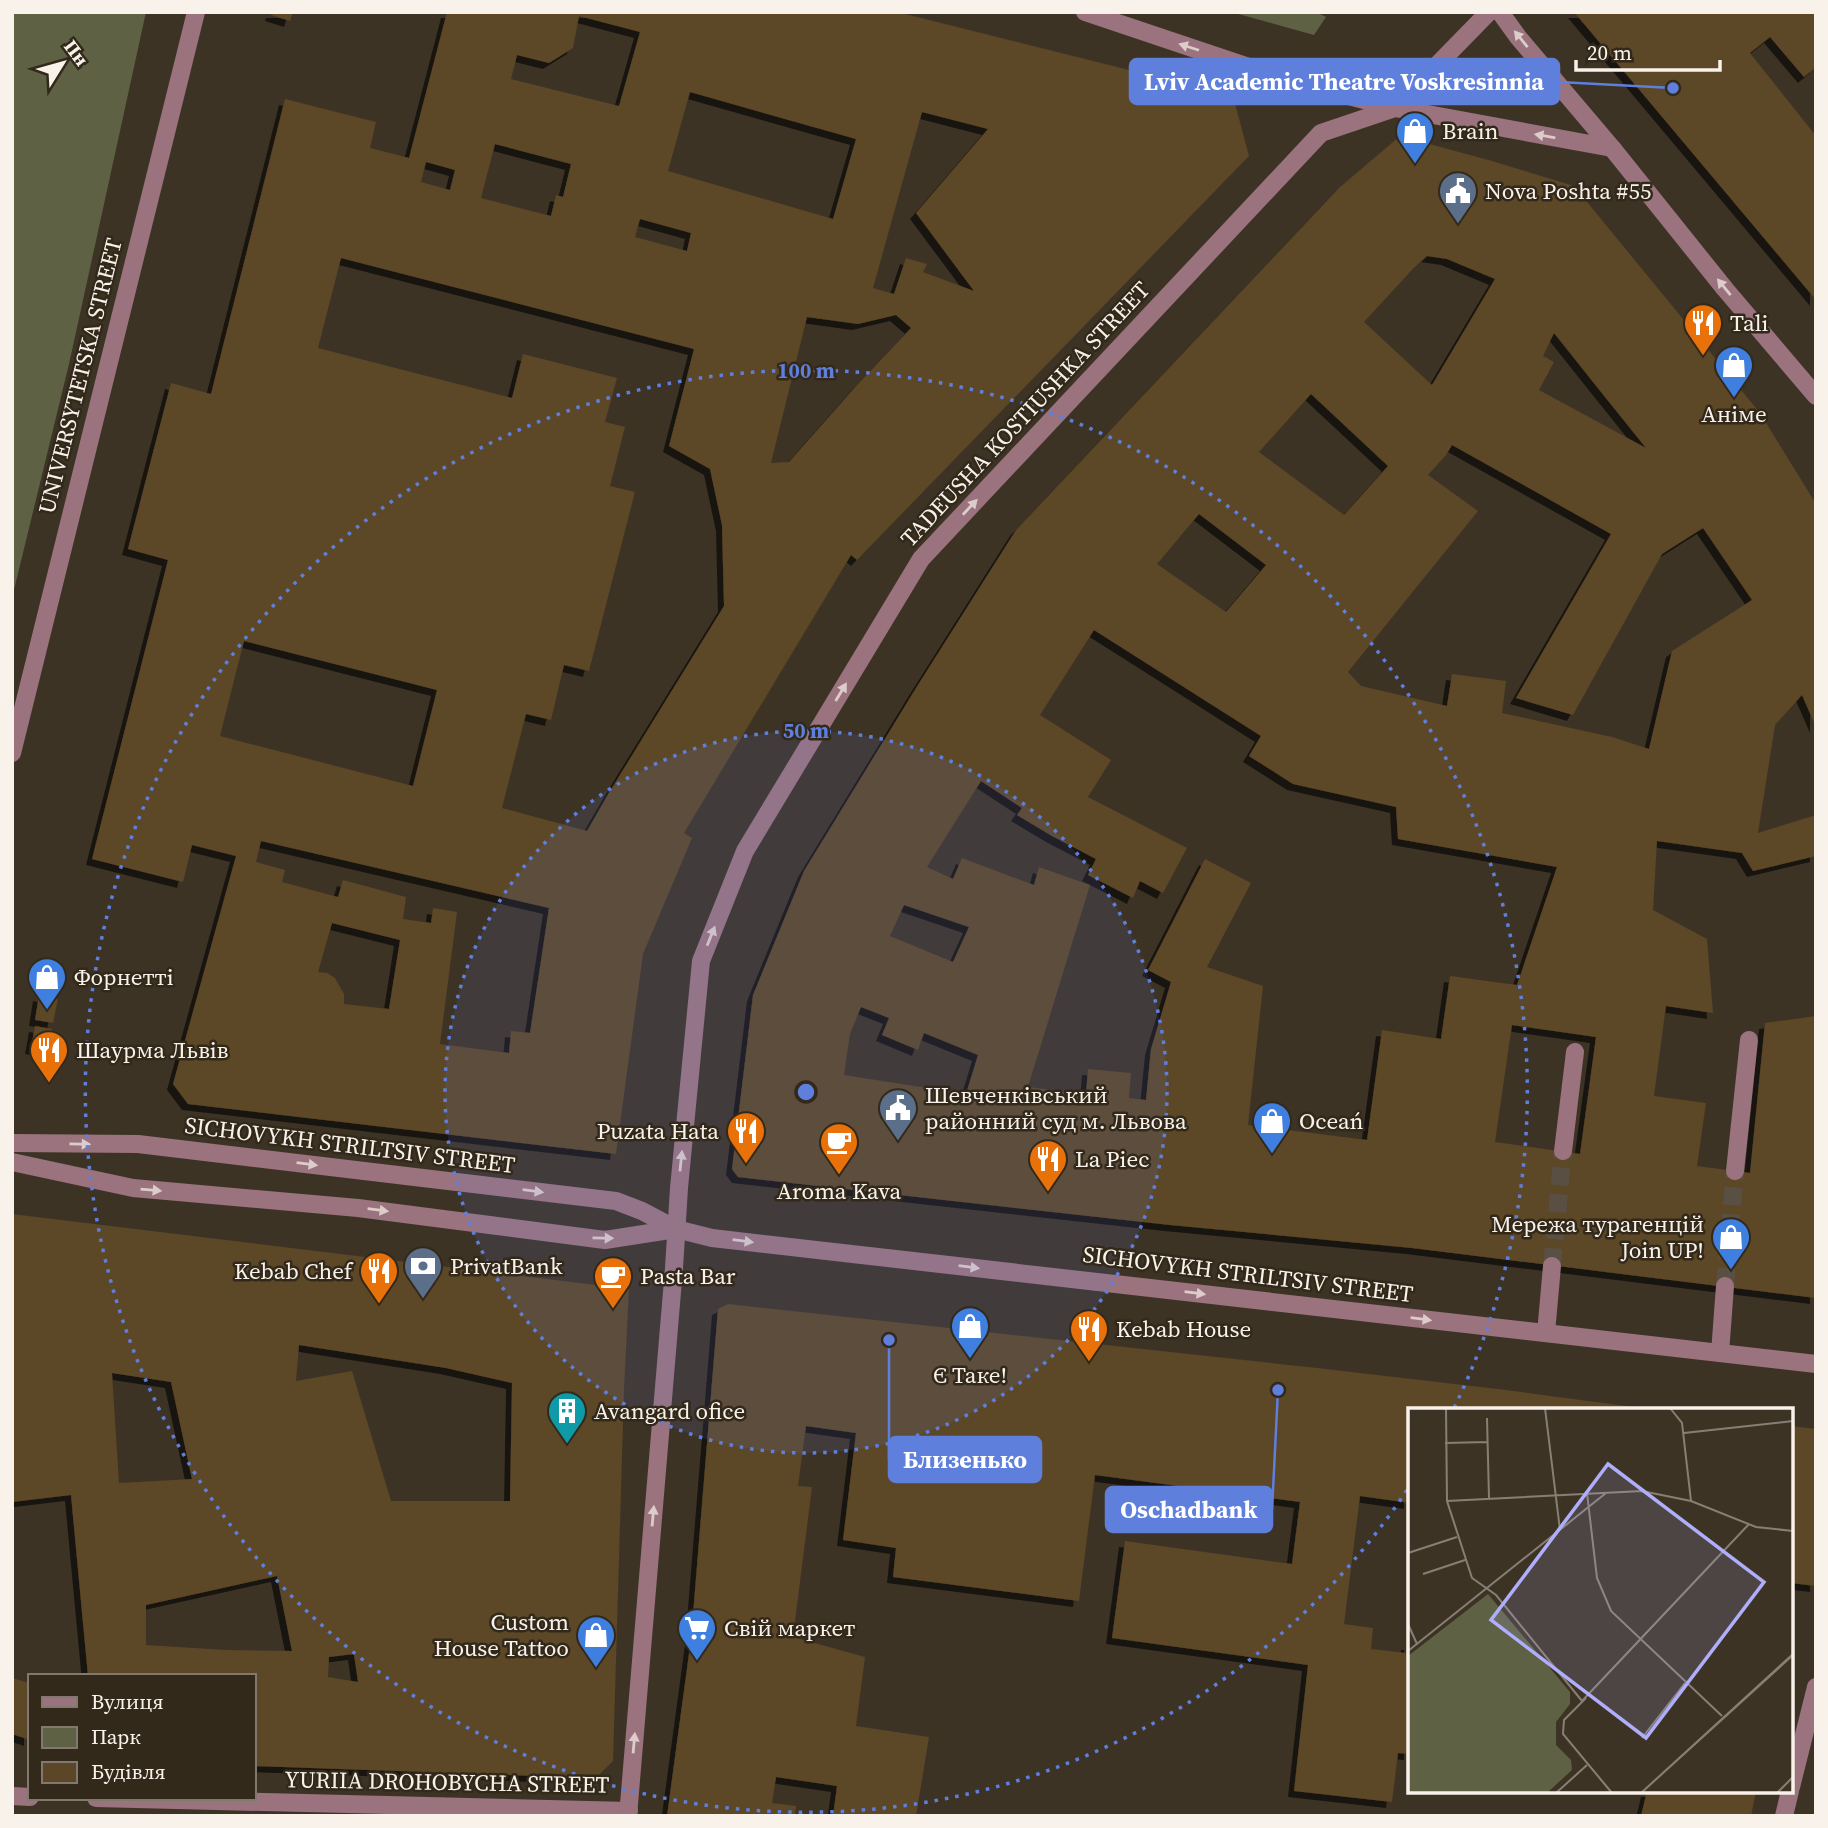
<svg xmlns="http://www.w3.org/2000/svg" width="1828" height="1828" font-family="'Source Serif 4',serif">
  <defs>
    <filter id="shadow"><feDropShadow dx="-6" dy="6" stdDeviation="0" flood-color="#0009"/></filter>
  </defs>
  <rect width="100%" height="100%" fill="#3d3325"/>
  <g fill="#5e6144">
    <polygon points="12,12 146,12 69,364 12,598"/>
    <polygon points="1231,12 1316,12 1326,17 1314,35"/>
  </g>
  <g fill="#5c4628" fill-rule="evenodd" filter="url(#shadow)">
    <polygon points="272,12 293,12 290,21 271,15"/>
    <path d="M447 12H897L1233 96 1249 156 857 560 851 555 684 833 692 838 643 954 616 1154 188 1104 173 1084 236 856 192 845 183 882 92 859 168 560 128 549 171 383 211 394 285 99 376 122 370 148 409 158ZM579 16 640 32 619 106 511 79 517 55 549 63 573 48ZM690 92 856 139 833 219 668 171ZM922 112 988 129 916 213 974 291 923 272 927 264 906 258 894 294 873 288ZM495 144 571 164 563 197 556 195 551 216 481 198ZM426 162 455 170 450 190 421 182ZM640 219 691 233 687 251 635 237ZM341 258 694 349 669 446 710 469 722 525 724 606 610 791 587 831 502 808 526 714 551 720 564 665 589 671 635 492 610 486 625 427 605 422 617 378 523 354 512 398 318 348ZM896 315 911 328 857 385 789 462 771 463 807 317 858 324ZM244 641 437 690 413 786 220 736ZM261 841 549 908 530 1033 511 1031 509 1053 440 1044 457 912 433 908 431 923 403 919 406 897 343 880 338 897 282 882 285 870 256 862ZM332 923 400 940 389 1009 344 1004V994L335 978 327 973 318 972Z"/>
    <polygon points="1574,12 1816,12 1816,67 1804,77 1770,37 1750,53 1816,136 1816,300"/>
    <path d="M1400 136 1492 161 1574 186 1760 413 1816 504V727L1802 695 1775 725 1758 833 1816 815V856L1753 871 1742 853 1657 841 1653 910 1707 939 1713 1013 1666 1006 1654 1096 1706 1103 1697 1166 1750 1173 1765 1023 1816 1016V1298L1412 1248 1170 1225 738 1177 732 1169 753 995 804 871 916 688 1016 530 1339 188ZM1427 256 1447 259 1495 279 1432 385 1364 322 1411 271ZM1554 333 1597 387 1646 448 1539 390 1554 362 1543 356ZM1311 394 1388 466 1344 515 1259 452ZM1452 445 1611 534 1516 698 1573 715 1662 554 1703 528 1752 600 1672 651 1649 749 1612 737 1502 713 1506 681 1452 674 1447 706 1361 686 1348 672 1478 511 1428 475 1446 455ZM1199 514 1266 565 1226 612 1157 564ZM1094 630 1261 736 1249 756 1293 784 1396 807 1398 839 1557 867 1517 985 1450 976 1441 1039 1382 1030 1367 1140 1248 1125 1263 986 1207 967 1251 883 1205 859 1148 970 1171 982 1151 1049 1146 1100 1129 1098 1131 1073 1088 1069 1086 1094 1028 1087 1090 885 1039 867 1034 885 962 858 953 879 927 867 981 781 1022 808 1017 815 1052 836 1096 859 1088 875 1133 898 1140 881 1163 893 1187 848 1088 797 1111 760 1040 715ZM904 905 969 927 953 962 890 936ZM861 1007 889 1018 882 1035 918 1050 924 1033 978 1055 966 1094 844 1075 850 1034ZM1512 1025 1596 1037 1580 1154 1495 1142Z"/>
    <polygon points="39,995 58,999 53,1023 35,1020"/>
    <polygon points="35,1026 52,1029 48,1052 31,1048"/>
    <path d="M12 1214 629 1289 624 1389 613 1761 596 1778 254 1766V1676H88L71 1495 12 1502ZM299 1345 446 1368 512 1383 510 1501H391L352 1371 296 1381ZM112 1373 171 1382 192 1479 119 1483ZM277 1576 292 1651 226 1650 146 1645V1605ZM354 1654 358 1682 328 1677 329 1657Z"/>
    <polygon points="728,1304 1317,1368 1506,1390 1641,1408 1640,1410 1410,1410 1410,1503 1360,1496 1344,1624 1373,1628 1371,1649 1406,1653 1407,1644 1410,1644 1410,1754 1398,1753 1392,1802 1294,1791 1308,1665 1112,1638 1125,1541 1292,1564 1300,1502 1095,1475 1079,1601 893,1577 896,1548 843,1540 856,1433 806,1426 798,1486 812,1487 793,1637 865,1657 856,1726 929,1737 916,1816 833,1816 837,1786 776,1777 772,1803 796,1806 795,1816 667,1816 691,1639 718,1309"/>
    <polygon points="1791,1426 1816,1429 1816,1586 1791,1583"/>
    <polygon points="12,1678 30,1683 30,1740 12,1734"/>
    <polygon points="1647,1791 1756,1791 1751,1816 1641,1816"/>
  </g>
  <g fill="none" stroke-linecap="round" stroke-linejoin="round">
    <g stroke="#595043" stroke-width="18" stroke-dasharray="18 9" stroke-linecap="butt">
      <polyline points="1552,1266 1563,1151"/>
      <polyline points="1725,1286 1735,1171"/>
    </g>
    <g stroke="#9a737e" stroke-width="18">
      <polyline points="1085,12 1291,81 1395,108 1612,148"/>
      <polyline points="1500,12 1518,37 1612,148 1725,289 1816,396"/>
      <polyline points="12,753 196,12"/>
      <polyline points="12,1143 138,1144 616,1201 642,1211 676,1229 712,1238 1816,1364"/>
      <polyline points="1563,1151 1575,1052"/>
      <polyline points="12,1162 133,1188 358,1208 605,1240 676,1229"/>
      <polyline points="1735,1171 1749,1040"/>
      <polyline points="1546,1333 1552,1266"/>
      <polyline points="1720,1353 1725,1286"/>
      <polyline points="1791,1787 1816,1687"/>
      <polyline points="12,1796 30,1797"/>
      <polyline points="96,1798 629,1811"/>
      <polyline points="628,1816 674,1268 679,1188 701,961 745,851 921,559 1321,133 1395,108 1489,12"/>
      <polyline points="1784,1816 1790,1791"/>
    </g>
  </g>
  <defs><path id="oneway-solid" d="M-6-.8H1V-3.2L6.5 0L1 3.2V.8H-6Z" transform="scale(1.75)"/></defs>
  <g fill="#dcccca">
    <use href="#oneway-solid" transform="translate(1521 39) rotate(-129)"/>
    <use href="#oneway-solid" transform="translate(1189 47) rotate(-162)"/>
    <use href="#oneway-solid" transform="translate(1545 136) rotate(-170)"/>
    <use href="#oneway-solid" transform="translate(1724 287) rotate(-129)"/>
    <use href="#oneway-solid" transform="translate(970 507) rotate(-47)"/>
    <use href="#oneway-solid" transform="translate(841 692) rotate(-59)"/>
    <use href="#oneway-solid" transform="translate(711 936) rotate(-68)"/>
    <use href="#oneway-solid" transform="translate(80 1144) rotate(1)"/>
    <use href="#oneway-solid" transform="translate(681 1161) rotate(-84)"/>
    <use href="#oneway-solid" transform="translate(307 1164) rotate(7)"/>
    <use href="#oneway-solid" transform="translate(151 1190) rotate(5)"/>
    <use href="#oneway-solid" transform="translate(533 1191) rotate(7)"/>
    <use href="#oneway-solid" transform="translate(378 1210) rotate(7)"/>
    <use href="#oneway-solid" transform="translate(603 1238) rotate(1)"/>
    <use href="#oneway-solid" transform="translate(743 1241) rotate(7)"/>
    <use href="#oneway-solid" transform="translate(969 1267) rotate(7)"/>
    <use href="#oneway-solid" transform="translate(1195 1293) rotate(7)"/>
    <use href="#oneway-solid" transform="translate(1421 1319) rotate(7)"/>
    <use href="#oneway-solid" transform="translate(653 1516) rotate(-85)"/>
    <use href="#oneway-solid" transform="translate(634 1743) rotate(-85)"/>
  </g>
  <circle cx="806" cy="1092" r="361" fill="#5f7fdd" fill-opacity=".12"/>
  <g fill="none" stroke="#5f7fdd" stroke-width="3.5" stroke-dasharray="3.5 7">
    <circle cx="806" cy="1092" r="361"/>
    <path d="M1407 1490A721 721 0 1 1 1454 1408"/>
  </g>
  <defs>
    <symbol id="shop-pin" viewBox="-11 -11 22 30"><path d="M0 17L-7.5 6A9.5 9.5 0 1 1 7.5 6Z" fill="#3f7fe0" stroke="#32291b"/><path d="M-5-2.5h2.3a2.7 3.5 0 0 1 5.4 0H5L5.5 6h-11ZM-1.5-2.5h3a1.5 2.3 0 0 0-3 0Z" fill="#fff"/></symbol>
    <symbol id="civic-pin" viewBox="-11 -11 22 30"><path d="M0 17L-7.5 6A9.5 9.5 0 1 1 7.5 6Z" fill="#5c6f8a" stroke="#32291b"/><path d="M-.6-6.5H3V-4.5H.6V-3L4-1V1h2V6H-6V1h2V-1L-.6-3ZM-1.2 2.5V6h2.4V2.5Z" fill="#fff"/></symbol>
    <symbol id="restaurant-pin" viewBox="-11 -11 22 30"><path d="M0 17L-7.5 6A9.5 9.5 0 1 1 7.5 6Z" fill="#e8710a" stroke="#32291b"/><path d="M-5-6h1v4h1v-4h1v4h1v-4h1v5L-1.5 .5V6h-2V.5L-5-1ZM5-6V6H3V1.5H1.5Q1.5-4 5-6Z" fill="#fff"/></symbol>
    <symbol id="cafe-pin" viewBox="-11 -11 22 30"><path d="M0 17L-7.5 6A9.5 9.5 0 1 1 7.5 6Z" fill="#e8710a" stroke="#32291b"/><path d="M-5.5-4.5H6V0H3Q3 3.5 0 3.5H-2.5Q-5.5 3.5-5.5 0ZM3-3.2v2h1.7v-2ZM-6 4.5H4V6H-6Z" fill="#fff"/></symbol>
    <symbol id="bank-pin" viewBox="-11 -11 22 30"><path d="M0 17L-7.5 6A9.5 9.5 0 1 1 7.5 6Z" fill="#5c6f8a" stroke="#32291b"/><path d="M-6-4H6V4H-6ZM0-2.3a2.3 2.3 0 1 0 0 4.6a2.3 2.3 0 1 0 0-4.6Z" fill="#fff"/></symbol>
    <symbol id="building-pin" viewBox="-11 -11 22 30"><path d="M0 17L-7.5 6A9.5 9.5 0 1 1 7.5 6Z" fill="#0f9aa8" stroke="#32291b"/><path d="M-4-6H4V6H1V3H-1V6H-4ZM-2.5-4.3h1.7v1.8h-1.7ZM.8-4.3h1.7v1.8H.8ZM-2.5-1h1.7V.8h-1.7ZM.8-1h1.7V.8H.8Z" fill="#fff"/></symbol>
    <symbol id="supermarket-pin" viewBox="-11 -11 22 30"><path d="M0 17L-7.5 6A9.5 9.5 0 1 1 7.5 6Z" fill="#3f7fe0" stroke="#32291b"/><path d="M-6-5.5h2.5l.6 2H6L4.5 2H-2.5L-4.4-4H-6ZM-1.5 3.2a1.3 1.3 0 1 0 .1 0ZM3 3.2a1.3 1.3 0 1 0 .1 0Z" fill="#fff"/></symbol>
  </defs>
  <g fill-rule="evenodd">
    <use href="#shop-pin" x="1393" y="109" width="44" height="60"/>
    <use href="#civic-pin" x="1436" y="169" width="44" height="60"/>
    <use href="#restaurant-pin" x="1681" y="301" width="44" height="60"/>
    <use href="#shop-pin" x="1712" y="343" width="44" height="60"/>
    <use href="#shop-pin" x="25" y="955" width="44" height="60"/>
    <use href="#restaurant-pin" x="27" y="1028" width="44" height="60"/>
    <use href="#civic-pin" x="876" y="1086" width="44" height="60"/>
    <use href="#shop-pin" x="1250" y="1099" width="44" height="60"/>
    <use href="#restaurant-pin" x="724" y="1109" width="44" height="60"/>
    <use href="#cafe-pin" x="817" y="1120" width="44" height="60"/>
    <use href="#restaurant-pin" x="1026" y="1137" width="44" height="60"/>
    <use href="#shop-pin" x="1709" y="1215" width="44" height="60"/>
    <use href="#bank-pin" x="401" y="1244" width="44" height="60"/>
    <use href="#restaurant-pin" x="357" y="1249" width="44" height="60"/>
    <use href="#cafe-pin" x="591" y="1254" width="44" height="60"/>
    <use href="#shop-pin" x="948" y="1304" width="44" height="60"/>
    <use href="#restaurant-pin" x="1067" y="1307" width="44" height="60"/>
    <use href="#building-pin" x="545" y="1389" width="44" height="60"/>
    <use href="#supermarket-pin" x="675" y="1606" width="44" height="60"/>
    <use href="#shop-pin" x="574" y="1613" width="44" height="60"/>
  </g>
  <g text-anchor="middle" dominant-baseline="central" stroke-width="5" stroke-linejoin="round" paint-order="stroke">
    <g font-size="23" fill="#f9f2ea" stroke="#32291b" text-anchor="start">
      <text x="1442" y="131">Brain</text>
      <text x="1485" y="191">Nova Poshta #55</text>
      <text x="1730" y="323">Tali</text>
      <text x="1734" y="414" text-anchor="middle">Аніме</text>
      <text x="74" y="977">Форнетті</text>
      <text x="76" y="1050">Шаурма Львів</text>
      <text x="925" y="1095">Шевченківський<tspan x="925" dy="26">районний суд м. Львова</tspan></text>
      <text x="1299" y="1121">Oceań</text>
      <text x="719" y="1131" text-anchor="end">Puzata Hata</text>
      <text x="1075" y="1159">La Piec</text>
      <text x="839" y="1191" text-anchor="middle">Aroma Kava</text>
      <text x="1704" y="1224" text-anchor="end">Мережа турагенцій<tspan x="1704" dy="26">Join UP!</tspan></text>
      <text x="450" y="1266">PrivatBank</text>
      <text x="352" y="1271" text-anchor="end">Kebab Chef</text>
      <text x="640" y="1276">Pasta Bar</text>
      <text x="1116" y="1329">Kebab House</text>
      <text x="970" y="1375" text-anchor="middle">Є Таке!</text>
      <text x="594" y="1411">Avangard ofice</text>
      <text x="569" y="1622" text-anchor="end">Custom<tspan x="569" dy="26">House Tattoo</tspan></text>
      <text x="724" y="1628">Свій маркет</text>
    </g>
    <g font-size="23" fill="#f9f2ea" stroke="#32291b">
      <text transform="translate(80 376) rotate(-76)">UNIVERSYTETSKA STREET</text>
      <text transform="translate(1025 414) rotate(-47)">TADEUSHA KOSTIUSHKA STREET</text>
      <text transform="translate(350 1145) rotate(7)">SICHOVYKH STRILTSIV STREET</text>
      <text transform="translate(1248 1274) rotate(7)">SICHOVYKH STRILTSIV STREET</text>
      <text transform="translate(447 1782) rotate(1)">YURIIA DROHOBYCHA STREET</text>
    </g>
  </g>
  <g transform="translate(1408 1408)">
    <rect width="385" height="385" fill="#3d3325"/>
    <path d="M80 186 162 284V296L148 314V337L163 352 164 362 139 385H0V248Z" fill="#5e6144"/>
    <path fill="none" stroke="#887f74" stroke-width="2" d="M38 0 39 93 64 170 88 187 174 293M137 0 152 122M262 0 274 15 283 93M79 10 81 90M276 25 385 13M37 35 79 34M179 85 189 170 203 203 314 308M39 93 234 83 283 93 348 119 385 123M0 145 49 129M15 166 57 152M0 216 9 236M0 243 198 85M178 290 156 312 155 326 204 385M174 293 341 116M234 330 277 275M148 385 179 357M233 385 385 247M233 385 385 246M369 385 385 369"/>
    <path fill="#afaefa" fill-opacity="0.15" stroke="#afaefa" stroke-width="3.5" d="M200 56 356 174 238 330 83 212Z"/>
    <rect width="385" height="385" fill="none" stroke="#f9f2ea" stroke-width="3.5"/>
  </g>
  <circle cx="806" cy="1092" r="10" fill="#5f7fdd" stroke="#32291b" stroke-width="3.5"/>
  <g font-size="21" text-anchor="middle" font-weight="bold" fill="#5f7fdd" stroke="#32291b" stroke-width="5" stroke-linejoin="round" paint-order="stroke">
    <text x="806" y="378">100 m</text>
    <text x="806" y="738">50 m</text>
  </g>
  <path fill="none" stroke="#5f7fdd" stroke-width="2.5" d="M1673 88L1559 82M889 1340L889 1459M1278 1390L1272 1510"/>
  <g fill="#5f7fdd" stroke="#32291b" stroke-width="2.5">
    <circle cx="1673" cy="88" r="7"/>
    <circle cx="889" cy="1340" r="7"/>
    <circle cx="1278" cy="1390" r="7"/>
  </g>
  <g fill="#5f7fdd" stroke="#5f7fdd" stroke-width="2.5">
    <rect x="1130" y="59" width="429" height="45" rx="7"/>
    <rect x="889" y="1437" width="152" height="45" rx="7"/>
    <rect x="1106" y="1487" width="166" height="45" rx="7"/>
  </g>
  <g font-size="24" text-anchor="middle" font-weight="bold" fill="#fff">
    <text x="1344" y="90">Lviv Academic Theatre Voskresinnia</text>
    <text x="965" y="1468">Близенько</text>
    <text x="1189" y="1518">Oschadbank</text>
  </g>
  <rect width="1828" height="1828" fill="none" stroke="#f9f2ea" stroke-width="28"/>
  <rect x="28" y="1674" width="228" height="126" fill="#32291b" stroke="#82796e" stroke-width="2"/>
  <rect x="42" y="1697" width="35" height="10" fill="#9a737e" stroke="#82796e" stroke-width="2"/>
  <text x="91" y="1709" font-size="21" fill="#f9f2ea">Вулиця</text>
  <rect x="42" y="1727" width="35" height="21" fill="#5e6144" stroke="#82796e" stroke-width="2"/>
  <text x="91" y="1744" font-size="21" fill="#f9f2ea">Парк</text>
  <rect x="42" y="1762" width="35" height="21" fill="#5c4628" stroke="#82796e" stroke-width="2"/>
  <text x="91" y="1779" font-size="21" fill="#f9f2ea">Будівля</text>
  <g transform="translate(63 63) rotate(53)" stroke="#32291b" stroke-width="5" paint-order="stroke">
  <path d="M0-5L12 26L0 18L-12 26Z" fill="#f9f2ea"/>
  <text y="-10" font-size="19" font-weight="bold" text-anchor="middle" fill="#f9f2ea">Пн</text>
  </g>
  <path d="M1576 60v10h144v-10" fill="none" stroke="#f9f2ea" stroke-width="3.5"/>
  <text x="1587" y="60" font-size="21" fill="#f9f2ea" stroke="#32291b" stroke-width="5" paint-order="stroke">20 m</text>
</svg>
